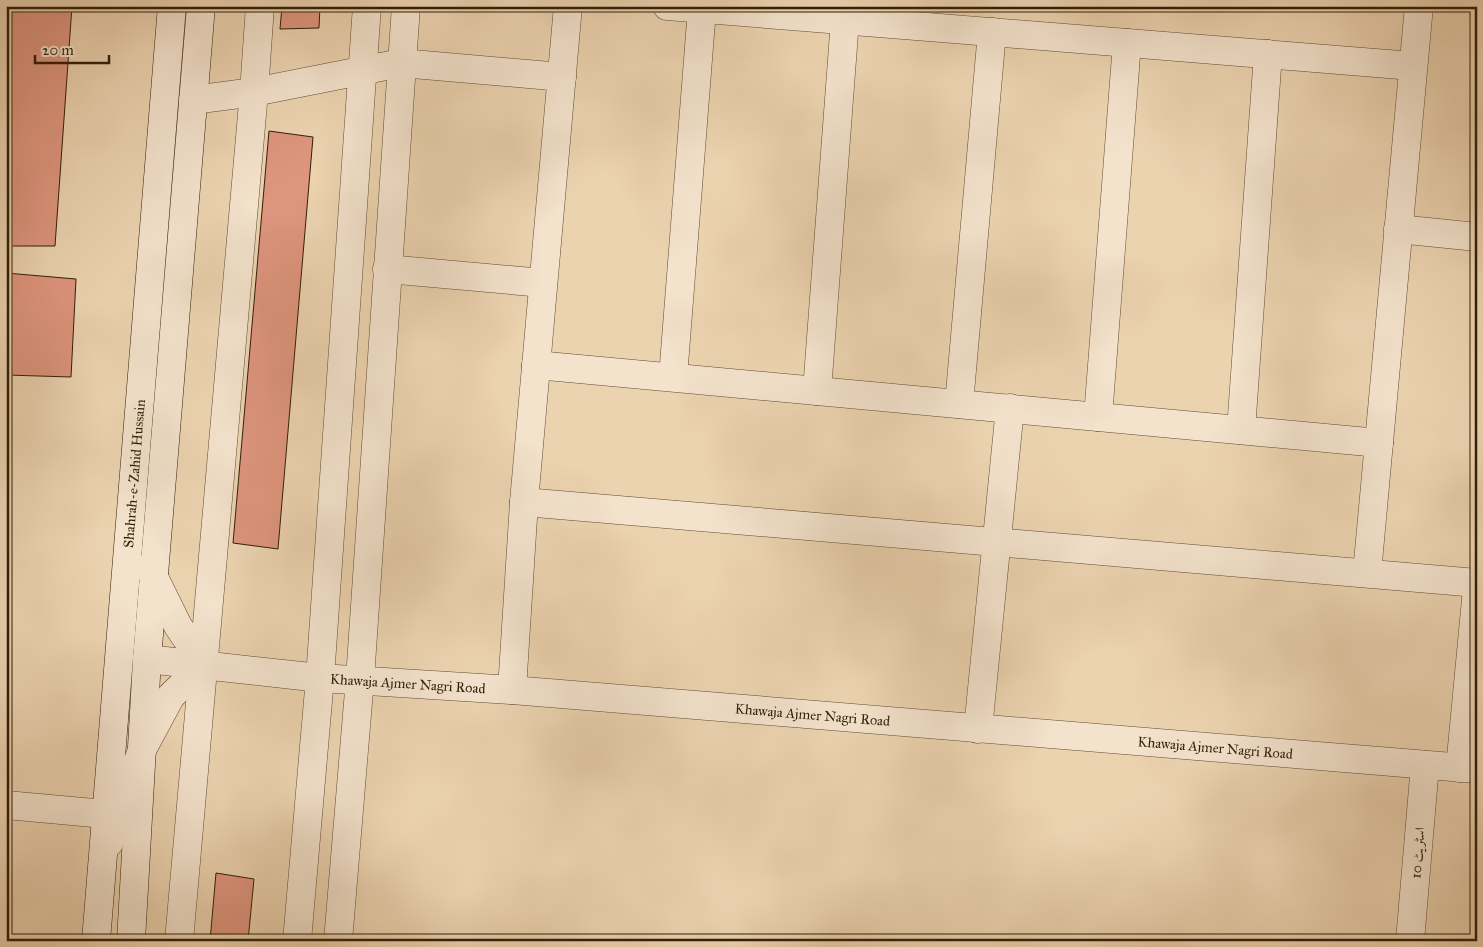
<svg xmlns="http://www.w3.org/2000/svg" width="1483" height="947" font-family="'IM FELL Great Primer',Amiri,serif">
  <rect width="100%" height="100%" fill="#ecd3b0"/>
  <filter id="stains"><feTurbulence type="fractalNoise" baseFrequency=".004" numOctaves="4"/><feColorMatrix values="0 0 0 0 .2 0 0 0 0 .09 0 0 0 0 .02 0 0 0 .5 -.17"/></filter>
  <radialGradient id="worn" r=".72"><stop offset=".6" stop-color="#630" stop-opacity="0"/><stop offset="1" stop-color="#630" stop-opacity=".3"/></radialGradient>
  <g fill="#de957e" stroke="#311e08">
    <polygon points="6,6 72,6 55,246 6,246"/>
    <polygon points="282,6 320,6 319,28 280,29"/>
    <polygon points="269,131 313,137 278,549 233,543"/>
    <polygon points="6,273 76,279 71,377 6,375"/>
    <polygon points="216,873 254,879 248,941 210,941"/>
  </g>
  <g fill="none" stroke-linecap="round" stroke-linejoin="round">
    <defs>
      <g id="minor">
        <polyline points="667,6 1413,66"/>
        <polyline points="193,100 254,92 401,63 562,77"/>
        <polyline points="1398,229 1477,237"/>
        <polyline points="387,269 543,283"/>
        <polyline points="536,365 1379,443"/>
        <polyline points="673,377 702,9"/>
        <polyline points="817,391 845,20"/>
        <polyline points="959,404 992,32"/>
        <polyline points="1098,417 1127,43"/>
        <polyline points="1241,430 1268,54"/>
        <polyline points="524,502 1477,583"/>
        <polyline points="1367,573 1419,6"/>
        <polyline points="320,678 367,6"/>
        <polyline points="360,679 406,6"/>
        <polyline points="512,690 524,502 568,6"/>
        <polyline points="978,729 1010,408"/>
        <polyline points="1460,768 1477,589"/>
        <polyline points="6,805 105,814"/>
        <polyline points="179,941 254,92 260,6"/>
      </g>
      <g id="tertiary">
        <path id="s1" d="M147 659 320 678 512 690 1477 769"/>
        <polyline points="109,843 142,750 171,696 204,664 178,626 149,567"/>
        <polyline points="297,941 320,678"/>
        <polyline points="338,941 360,679"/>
        <polyline points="1410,941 1425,765"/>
      </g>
      <g id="secondary">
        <path id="s2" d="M96 941 172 6"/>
        <polyline points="131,941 147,659 201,6"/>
      </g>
    </defs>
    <use href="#minor" stroke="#604b32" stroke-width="29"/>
    <use href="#tertiary" stroke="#604b32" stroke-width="29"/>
    <use href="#secondary" stroke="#311e08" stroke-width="29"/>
    <use href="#minor" stroke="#f3e2cc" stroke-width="28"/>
    <use href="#tertiary" stroke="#f3e2cc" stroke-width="28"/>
    <use href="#secondary" stroke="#f3e2cc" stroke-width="28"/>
  </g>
  <g text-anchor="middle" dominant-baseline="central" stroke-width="4" stroke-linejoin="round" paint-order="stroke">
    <g font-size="14" fill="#311e08" stroke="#f3e2cc">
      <text stroke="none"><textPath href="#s2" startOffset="469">Shahrah-e-Zahid Hussain</textPath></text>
      <text stroke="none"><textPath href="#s1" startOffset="262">Khawaja Ajmer Nagri Road</textPath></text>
      <text stroke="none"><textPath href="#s1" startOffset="668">Khawaja Ajmer Nagri Road</textPath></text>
      <text stroke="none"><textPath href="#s1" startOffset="1072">Khawaja Ajmer Nagri Road</textPath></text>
      <text transform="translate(1418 853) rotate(-85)">اسٹریٹ 10</text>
    </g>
  </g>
  <rect width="1483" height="947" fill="none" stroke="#ecd3b0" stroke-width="25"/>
  <rect x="8" y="8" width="1468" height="932" fill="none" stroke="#311e08" stroke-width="2.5"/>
  <rect x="12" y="12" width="1458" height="922" fill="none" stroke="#311e08"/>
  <path d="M35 55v8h74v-8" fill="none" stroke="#311e08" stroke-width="2.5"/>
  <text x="42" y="55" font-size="15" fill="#311e08" stroke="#f3e2cc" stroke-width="4" paint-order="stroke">20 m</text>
  <rect width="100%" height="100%" filter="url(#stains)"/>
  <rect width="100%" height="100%" fill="url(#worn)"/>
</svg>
